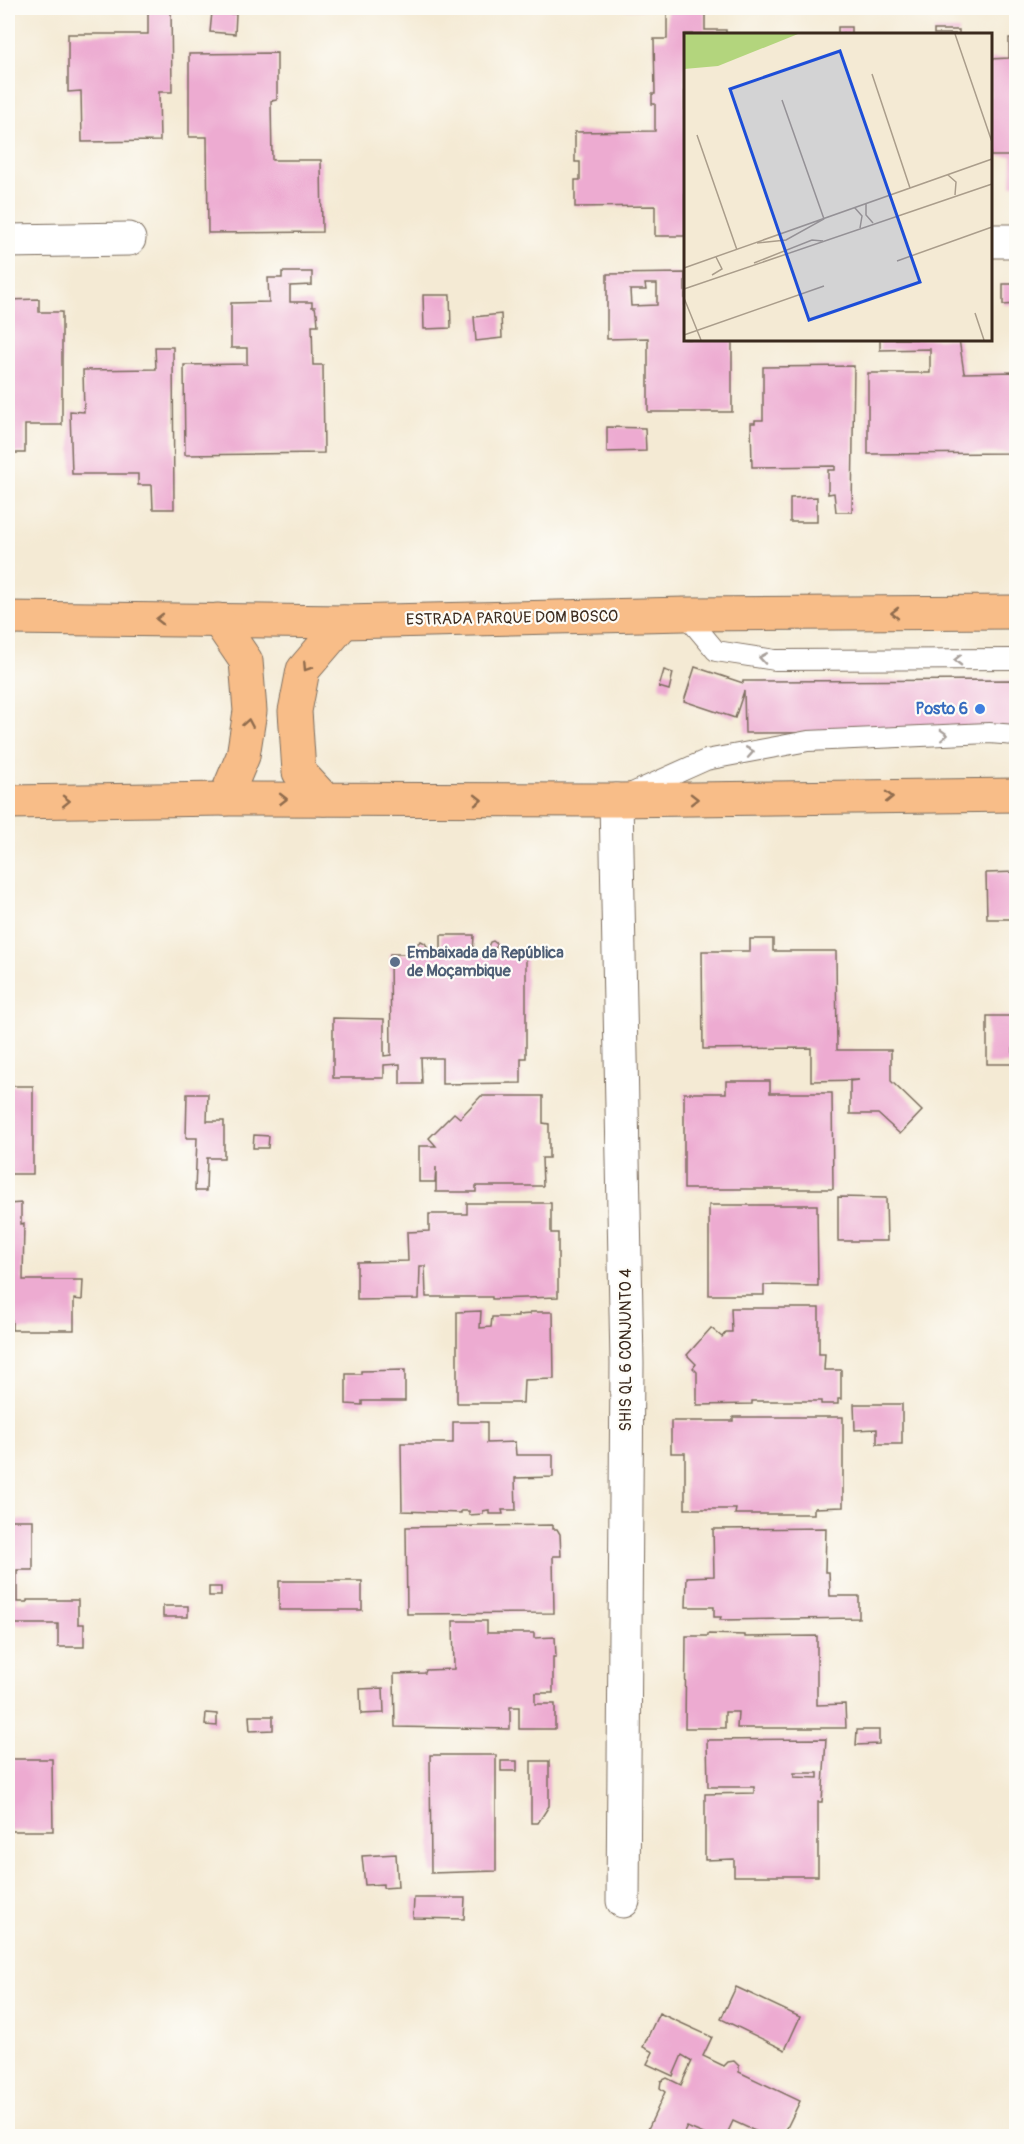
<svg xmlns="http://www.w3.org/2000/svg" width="1024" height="2144" font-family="Pangolin,sans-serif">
  <rect width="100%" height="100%" fill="#fdfcf7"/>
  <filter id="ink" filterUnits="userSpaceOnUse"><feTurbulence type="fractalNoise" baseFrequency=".0167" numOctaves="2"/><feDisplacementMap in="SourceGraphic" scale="12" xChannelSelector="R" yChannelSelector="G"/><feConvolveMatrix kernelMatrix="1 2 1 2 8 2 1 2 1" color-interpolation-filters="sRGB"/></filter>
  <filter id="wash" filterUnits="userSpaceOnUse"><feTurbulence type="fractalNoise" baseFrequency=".008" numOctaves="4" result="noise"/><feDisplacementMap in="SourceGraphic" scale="24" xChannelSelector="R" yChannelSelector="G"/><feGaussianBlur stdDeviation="1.35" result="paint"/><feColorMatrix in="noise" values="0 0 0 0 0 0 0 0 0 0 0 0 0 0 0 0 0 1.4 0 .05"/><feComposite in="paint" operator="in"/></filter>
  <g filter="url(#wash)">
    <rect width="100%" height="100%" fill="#f4ead4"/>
    <g id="blocks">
      <g fill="#edabd1" fill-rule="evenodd">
        <polygon points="148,8 171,8 172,92 159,92 160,141 82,142 81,91 68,92 68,34 148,34"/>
        <polygon points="623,8 660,8 660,9 623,10"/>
        <polygon points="661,8 705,8 705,30 726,30 726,34 685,34 685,236 655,236 655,206 575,207 575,180 580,180 580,162 575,162 575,132 655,131 655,104 652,104 652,94 655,94 654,39 667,39 667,10 661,10"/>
        <polygon points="212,12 236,14 235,34 210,32"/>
        <rect x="838" y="27" width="13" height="7"/>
        <rect x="934" y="30" width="25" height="4"/>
        <polygon points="1009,38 1016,38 1016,185 1011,185 1012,156 990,156 990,59 1009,58"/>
        <polygon points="277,53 277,100 271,101 272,160 321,160 322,232 208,233 207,137 189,137 189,54"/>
        <polygon points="282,272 312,272 312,285 290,286 290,302 312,302 312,307 315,307 316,313 317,313 318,325 312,325 313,365 323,365 324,453 185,455 184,365 247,364 247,348 231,348 231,303 269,302 268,278 282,278"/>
        <path d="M685 273V339H732V412H648V338L607 339V274ZM645 284H657V305L631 306 630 290H646Z"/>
        <polygon points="1003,284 1016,284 1016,304 1003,305"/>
        <polygon points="423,295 450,295 451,328 424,329"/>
        <polygon points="39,299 39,312 62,312 62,425 25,425 25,453 8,453 8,300"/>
        <polygon points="501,314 502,338 476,341 474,317"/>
        <polygon points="880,339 959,339 964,373 1016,372 1016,453 868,454 868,373 930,373 930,349 880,350"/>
        <polygon points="155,347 173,347 174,509 153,509 152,485 138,485 138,474 72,474 70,411 84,412 83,370 156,369"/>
        <polygon points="854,366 852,512 836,512 834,493 828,494 828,470 835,470 835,466 752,467 751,423 755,423 755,420 763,420 763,367"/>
        <polygon points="607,427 645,428 646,451 607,452"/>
        <polygon points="817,497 817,522 790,522 790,498"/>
        <polygon points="695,667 743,683 743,681 1016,680 1016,732 745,733 744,691 735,718 684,701"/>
        <polygon points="664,670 673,673 669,690 659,687"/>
        <polygon points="1016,872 1016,919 987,919 986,873"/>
        <polygon points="441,935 474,935 473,954 485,954 490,942 493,941 498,945 494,949 494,954 526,954 526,1058 521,1058 521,1083 442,1084 442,1058 421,1058 422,1084 400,1084 400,1064 384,1065 384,1078 333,1078 333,1018 384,1019 384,1056 391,1055 390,954 421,954 422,950 418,948 417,944 421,941 425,943 432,954 441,954"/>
        <polygon points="750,939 773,939 773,951 836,951 837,1050 891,1050 891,1081 922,1111 900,1134 878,1114 850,1114 850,1081 859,1080 811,1081 811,1048 703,1049 702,951 750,951"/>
        <rect x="987" y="1016" width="26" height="48"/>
        <polygon points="726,1081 770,1081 770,1093 832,1093 833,1189 684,1189 684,1093 726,1093"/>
        <rect x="8" y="1086" width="25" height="88"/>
        <polygon points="187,1094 208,1094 207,1121 224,1121 224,1158 207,1158 206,1191 195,1191 197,1138 186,1138"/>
        <polygon points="481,1096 543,1096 543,1123 549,1124 549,1158 542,1158 543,1186 476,1186 476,1192 436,1192 436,1167 435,1182 419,1182 419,1146 436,1146 429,1138 454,1113 460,1118"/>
        <polygon points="254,1135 269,1136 268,1148 253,1148"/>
        <polygon points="838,1197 886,1198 887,1241 838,1241"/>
        <polygon points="21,1203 21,1224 24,1223 23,1280 83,1280 82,1300 74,1299 74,1330 12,1330 12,1320 8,1320 8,1204"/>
        <polygon points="467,1203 551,1203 551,1233 558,1233 558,1297 492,1299 492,1297 426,1297 425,1266 420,1266 419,1299 357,1300 357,1262 408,1261 407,1232 429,1231 429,1214 467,1214"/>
        <polygon points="709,1205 817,1205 818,1286 764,1285 764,1295 709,1295"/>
        <polygon points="731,1308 819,1308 819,1354 825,1354 824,1370 841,1370 841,1399 838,1399 838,1404 821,1404 821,1401 752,1401 752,1404 697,1405 697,1372 693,1368 696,1364 687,1355 711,1328 722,1337 726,1332 732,1332"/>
        <polygon points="481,1311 480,1328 491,1327 492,1317 518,1317 518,1315 530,1314 530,1312 553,1312 554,1379 524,1380 523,1403 457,1403 457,1312"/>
        <polygon points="405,1370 405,1401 362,1401 362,1405 346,1404 346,1374 361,1374 361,1371"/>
        <polygon points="854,1404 902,1404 902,1444 877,1444 877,1429 855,1430"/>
        <polygon points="733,1417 843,1417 843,1507 814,1508 814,1514 735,1514 736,1509 685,1509 685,1453 671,1453 671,1421 733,1421"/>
        <polygon points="453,1422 487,1422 487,1443 515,1442 516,1455 553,1455 553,1477 515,1478 516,1510 502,1510 503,1514 489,1514 489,1510 483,1511 483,1514 469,1515 469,1511 461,1511 461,1513 402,1511 401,1443 453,1443"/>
        <polygon points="8,1520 33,1520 33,1570 17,1570 17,1602 27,1602 27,1600 78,1600 78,1624 84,1624 84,1647 58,1647 58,1624 10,1624 11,1689 8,1688"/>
        <polygon points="553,1525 553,1529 557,1529 560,1534 561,1556 553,1556 554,1613 407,1614 406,1527"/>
        <polygon points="826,1528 825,1572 829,1572 830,1596 859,1596 859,1618 720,1620 721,1617 714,1617 714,1607 686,1607 687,1577 714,1576 713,1529"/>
        <rect x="279" y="1581" width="83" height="29"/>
        <rect x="209" y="1587" width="12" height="9"/>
        <rect x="163" y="1606" width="25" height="11"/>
        <polygon points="453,1621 487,1621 487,1633 534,1633 534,1638 555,1637 556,1657 553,1657 553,1693 535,1693 535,1704 555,1704 555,1729 519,1729 519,1707 510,1707 510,1729 395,1727 394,1674 425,1673 426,1670 454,1669"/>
        <polygon points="708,1634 745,1635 745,1637 817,1636 817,1705 845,1704 846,1728 737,1728 738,1712 725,1712 725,1728 685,1728 686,1636 708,1636"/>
        <polygon points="383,1688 384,1713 361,1714 360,1689"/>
        <polygon points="206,1713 217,1714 217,1726 205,1725"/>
        <polygon points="249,1716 273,1716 273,1730 250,1731"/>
        <polygon points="857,1730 879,1730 879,1744 856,1745"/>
        <path d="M826 1739 822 1802H818V1876H734V1859L705 1860V1794L754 1793V1787H708L707 1740ZM794 1773H818V1778L794 1777Z"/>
        <polygon points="430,1755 496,1755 496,1871 431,1873"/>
        <polygon points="8,1759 52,1759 53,1831 8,1831"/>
        <rect x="501" y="1761" width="16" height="10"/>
        <polygon points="531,1761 549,1761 549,1806 538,1823 531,1823"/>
        <polygon points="396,1854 398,1887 383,1888 383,1884 365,1885 362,1856"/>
        <polygon points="414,1898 465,1898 464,1919 413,1918"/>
        <polygon points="736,1987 800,2017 785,2050 721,2019"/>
        <polygon points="659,2013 712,2037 703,2056 724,2066 728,2062 734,2061 739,2066 739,2072 800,2101 783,2136 766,2136 733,2121 726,2136 708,2136 687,2127 682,2136 664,2136 648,2129 665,2092 660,2088 661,2081 667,2078 681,2085 692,2061 682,2055 673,2076 647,2064 653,2052 643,2047"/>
      </g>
    </g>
  </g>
  <g filter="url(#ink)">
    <use href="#blocks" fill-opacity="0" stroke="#7c6d5e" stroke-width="1.5"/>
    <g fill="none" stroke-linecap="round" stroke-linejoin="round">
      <defs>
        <g id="lane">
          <polyline points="685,614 716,651 775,660 1016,659"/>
          <polyline points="630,794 706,760 808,741 989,733 1016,735"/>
        </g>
        <g id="street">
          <polyline points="8,241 129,239"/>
          <polyline points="990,241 1016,241"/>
          <polyline points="616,800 627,1363 623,1901"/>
        </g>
        <g id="primary">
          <polyline points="8,618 344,622 685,614 1016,612"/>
          <polyline points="218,620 246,661 250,711 243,756 225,799"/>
          <polyline points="324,799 299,772 295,711 303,670 344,622"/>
          <polyline points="8,802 225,799 616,800 1016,795"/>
        </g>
      </defs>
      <use href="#lane" stroke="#7c6d5e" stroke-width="22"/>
      <use href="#street" stroke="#7c6d5e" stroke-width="35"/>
      <use href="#primary" stroke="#7c6d5e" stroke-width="35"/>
      <use href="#lane" stroke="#fff" stroke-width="20"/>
      <use href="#street" stroke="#fff" stroke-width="33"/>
      <use href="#primary" stroke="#f8bd88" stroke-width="33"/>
    </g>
    <defs><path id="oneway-chevron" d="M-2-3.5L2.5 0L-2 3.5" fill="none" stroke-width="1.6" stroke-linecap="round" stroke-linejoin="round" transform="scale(1.5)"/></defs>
    <g stroke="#906c4e">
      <use href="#oneway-chevron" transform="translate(895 613) rotate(180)"/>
      <use href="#oneway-chevron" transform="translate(160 619) rotate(-180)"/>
      <use href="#oneway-chevron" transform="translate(307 667) rotate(123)"/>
      <use href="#oneway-chevron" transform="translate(248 723) rotate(-80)"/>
      <use href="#oneway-chevron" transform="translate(889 797) rotate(-1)"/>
      <use href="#oneway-chevron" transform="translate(283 799)"/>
      <use href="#oneway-chevron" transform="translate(694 799) rotate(-1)"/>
      <use href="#oneway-chevron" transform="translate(478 800)"/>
      <use href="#oneway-chevron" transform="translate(66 801) rotate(-1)"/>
    </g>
    <g stroke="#a79f9a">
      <use href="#oneway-chevron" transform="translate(763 658) rotate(-171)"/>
      <use href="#oneway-chevron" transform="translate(958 660) rotate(179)"/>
      <use href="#oneway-chevron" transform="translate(944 735) rotate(-2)"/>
      <use href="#oneway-chevron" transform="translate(750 752) rotate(-10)"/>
    </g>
  </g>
  <circle fill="#3f7fe0" stroke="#fdfcf7" stroke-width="2" cx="980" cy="709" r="6"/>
  <circle fill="#5c6f8a" stroke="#fdfcf7" stroke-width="2" cx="395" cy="962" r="6"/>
  <g text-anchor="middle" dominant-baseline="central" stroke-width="4.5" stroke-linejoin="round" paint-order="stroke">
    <g font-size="16" fill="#3b2a1e" stroke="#fdfcf7">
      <text transform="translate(512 618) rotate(-1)">ESTRADA PARQUE DOM BOSCO</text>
      <text transform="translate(626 1350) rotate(-90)">SHIS QL 6 CONJUNTO 4</text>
    </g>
    <g font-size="16" font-weight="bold" fill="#366cbe" stroke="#fdfcf7" text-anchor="end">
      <text x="968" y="709">Posto 6</text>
    </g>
    <g font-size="16" font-weight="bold" fill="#4e5e75" stroke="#fdfcf7" text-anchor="start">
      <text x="407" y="953">Embaixada da República<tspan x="407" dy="18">de Moçambique</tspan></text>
    </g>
  </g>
  <g transform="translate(684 33)">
    <rect width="308" height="308" fill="#f4ead4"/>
    <path d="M0 1H114L34 33 0 36Z" fill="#b3d57d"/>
    <path fill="none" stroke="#aa9d8b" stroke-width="1.5" d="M271 1 308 109M188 41 226 155M13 102 53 217M264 142 272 149 271 162M182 171V182L189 190M171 175 178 183 176 195M73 210 102 207 140 186 98 67M213 228 308 194M70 230 128 207 139 208M0 235 308 126M28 242 38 236 32 224M0 256 308 151M0 265 17 307M291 280 300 307M0 302 140 253"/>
    <path fill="#1d4ed8" fill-opacity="0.15" stroke="#1d4ed8" stroke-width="3" d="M156 18 236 249 125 287 46 56Z"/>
    <rect width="308" height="308" fill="none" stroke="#3b2a1e" stroke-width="3"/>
  </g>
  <rect width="1024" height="2144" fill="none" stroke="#fdfcf7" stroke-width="30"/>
</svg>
